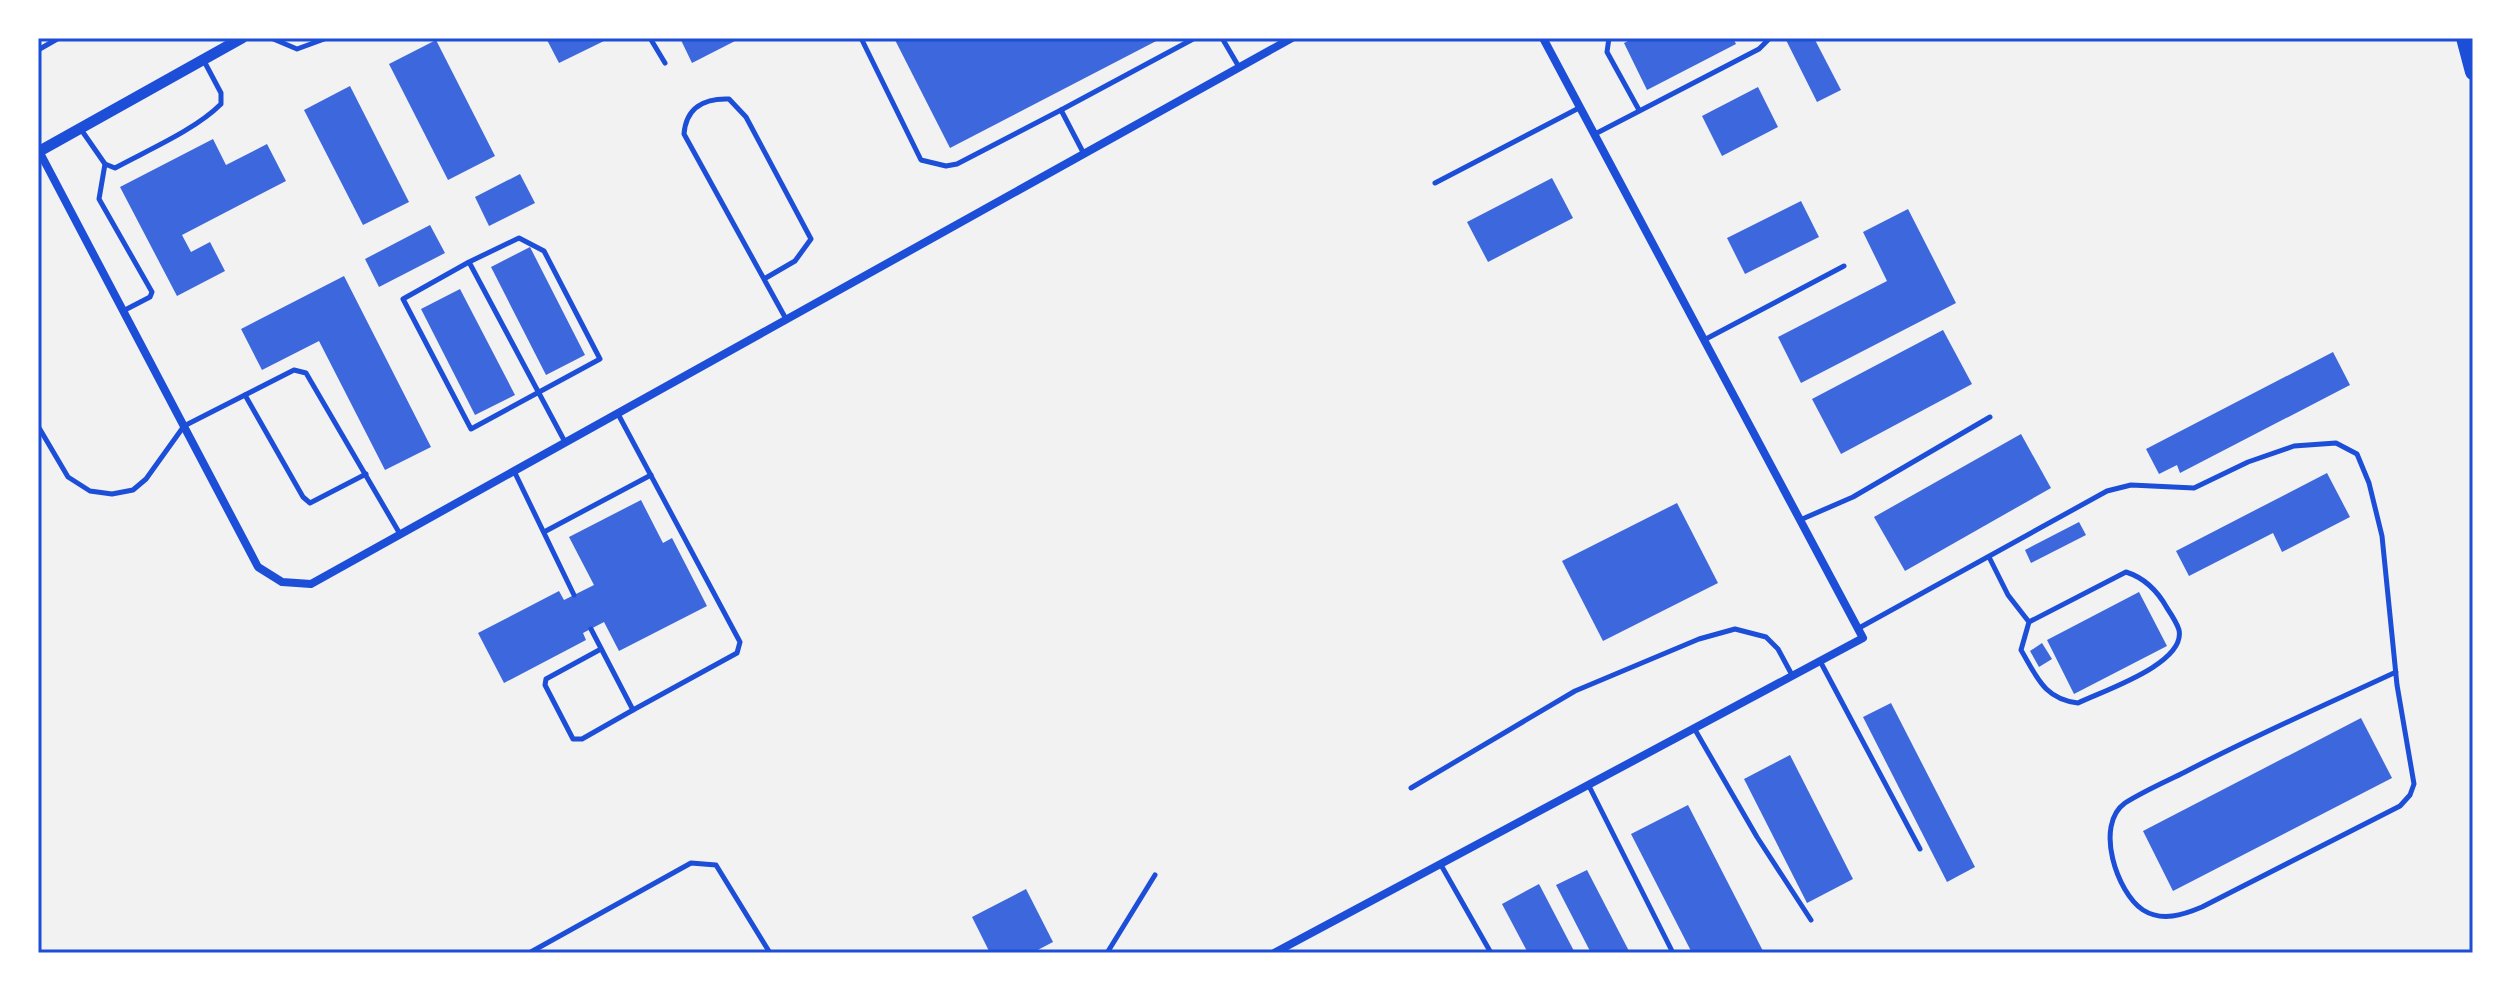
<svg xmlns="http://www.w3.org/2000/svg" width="2511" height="991" font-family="'Open Sans',sans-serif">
  <rect width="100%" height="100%" fill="#f2f2f2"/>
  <g fill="#3d67dc">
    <polygon points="546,38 602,38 604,41 559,63"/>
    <polygon points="680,38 736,38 737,40 692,63"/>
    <polygon points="894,38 1162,38 950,148"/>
    <polygon points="1634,38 1733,38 1736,44 1647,90 1624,43"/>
    <polygon points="1785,38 1814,38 1841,90 1817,102"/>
    <polygon points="436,40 495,156 448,180 389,64"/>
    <polygon points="350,86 409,202 363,225 304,110"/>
    <polygon points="1758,87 1778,127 1722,156 1702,116"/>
    <polygon points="213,139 226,165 267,144 286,181 182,235 191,252 210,242 225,271 177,296 120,187"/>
    <polygon points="520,174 535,203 489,226 475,197"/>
    <polygon points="1552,178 1573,218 1488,262 1467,222"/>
    <polygon points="1801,201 1819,237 1745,274 1727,238"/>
    <polygon points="1908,209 1956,303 1801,383 1778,337 1887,281 1863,232"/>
    <polygon points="430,225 445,253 379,287 365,259"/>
    <polygon points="530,247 585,355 546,375 491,267"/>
    <polygon points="344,276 431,447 385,470 319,341 262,370 241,329"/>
    <polygon points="460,289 515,395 475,415 421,309"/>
    <polygon points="1943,330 1972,384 1841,454 1812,399"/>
    <polygon points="2333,352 2350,385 2180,473 2177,465 2159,474 2146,449"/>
    <polygon points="2021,434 2051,488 1905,571 1874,517"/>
    <polygon points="2327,473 2350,517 2282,552 2273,533 2189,576 2176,551"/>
    <polygon points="641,500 663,543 672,538 707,606 619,651 604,622 583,633 586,640 504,683 478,633 559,591 564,600 594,585 569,537"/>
    <polygon points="1677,503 1718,583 1603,641 1562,561"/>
    <polygon points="2079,522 2086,535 2031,563 2025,550"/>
    <polygon points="2139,592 2167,646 2074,694 2047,640"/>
    <polygon points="2042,643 2052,659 2039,667 2030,651"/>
    <polygon points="1891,703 1975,867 1947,882 1863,717"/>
    <polygon points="2361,718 2392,778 2173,891 2143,831"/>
    <polygon points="1790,755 1853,879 1807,903 1744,779"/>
    <polygon points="1688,805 1764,953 1692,953 1631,834"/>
    <polygon points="1587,870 1630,953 1591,953 1556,885"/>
    <polygon points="1539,884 1575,953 1528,953 1502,904"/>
    <polygon points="1026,889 1053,942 1032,953 990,953 972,917"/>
  </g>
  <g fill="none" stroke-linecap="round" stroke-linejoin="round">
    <g stroke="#1d4ed8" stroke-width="5">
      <polyline points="271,38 297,49 327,38"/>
      <polyline points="650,38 665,63"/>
      <polyline points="861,38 921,160 946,166 957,164 1061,110 1084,154"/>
      <polyline points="1222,38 1239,67"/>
      <polyline points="1609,38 1607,52 1639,110"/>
      <polyline points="38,50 59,38"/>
      <polyline points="1061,110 1195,38"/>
      <path d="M80 128 105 164 115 168C148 150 195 130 221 104V93L204 61"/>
      <polyline points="1595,134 1759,49 1770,38"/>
      <polyline points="105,164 99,199 152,292 150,297 123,311"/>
      <polyline points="1435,183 1579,108"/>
      <polyline points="469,262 519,238 544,251 600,359 471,429 403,299 469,262 565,442"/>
      <path d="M764 279 795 261 811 239 746 117 729 99C704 98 686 108 684 134L786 319"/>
      <polyline points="1704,340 1844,266"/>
      <polyline points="245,395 303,497 310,503 366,474"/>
      <polyline points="38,426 68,477 90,491 112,494 133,490 146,479 184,426 294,370 306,373 400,534"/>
      <polyline points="514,471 574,595"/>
      <polyline points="1800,520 1853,497 1990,417"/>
      <polyline points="544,532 651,475"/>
      <path d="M1989 557 2008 595 2029 622 2126 572C2145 578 2157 590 2167 608 2171 614 2177 623 2179 630 2186 664 2102 691 2078 703 2044 699 2037 677 2021 650L2029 622"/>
      <path d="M1859 628 2107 491 2131 485 2194 488 2248 462 2294 446 2336 443 2357 454 2369 483 2382 536 2397 685 2414 784 2410 795 2400 806 2202 907C2183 915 2162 922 2143 910 2117 893 2094 825 2125 803 2144 791 2165 782 2185 772 2254 736 2325 705 2396 672"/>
      <polyline points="591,629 633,710 737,653 740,642 618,414"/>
      <polyline points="601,649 546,679 545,685 573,739 582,739 633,710"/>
      <polyline points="1820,661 1920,849"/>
      <polyline points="1694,728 1757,837 1811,920"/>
      <polyline points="1589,786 1673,953"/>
      <polyline points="1411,788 1575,691 1699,639 1735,629 1766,637 1778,649 1792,675"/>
      <polyline points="1441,865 1491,953"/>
      <polyline points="529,953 691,863 716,865 770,953"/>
      <polyline points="1107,953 1155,875"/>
    </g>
    <g stroke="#1d4ed8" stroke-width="8">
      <polyline points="39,151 258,567 282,582 311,584 1292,38"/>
      <polyline points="1274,953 1863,638 1543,38"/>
    </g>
    <polyline stroke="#1d4ed8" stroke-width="11" points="38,152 242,38"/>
    <polyline stroke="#1d4ed8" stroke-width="16" points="2464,38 2473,72"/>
  </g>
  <rect width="2511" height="991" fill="none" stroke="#ffffff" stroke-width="80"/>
  <rect x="40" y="40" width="2431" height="911" fill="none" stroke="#1d4ed8" stroke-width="3"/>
</svg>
